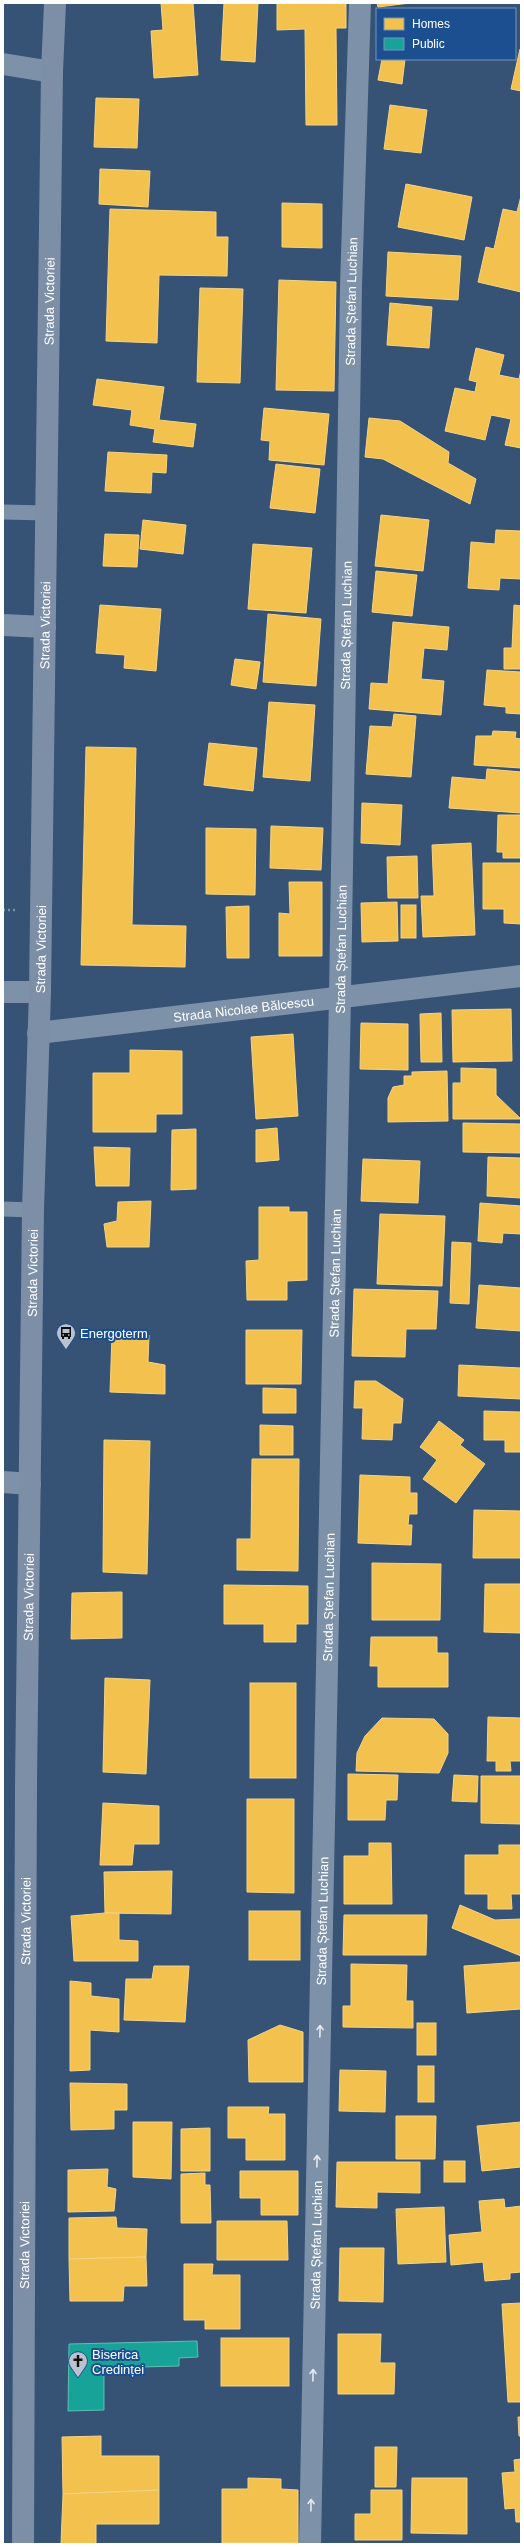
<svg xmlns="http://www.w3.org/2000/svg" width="524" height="2547" font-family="Helvetica,sans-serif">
  <rect width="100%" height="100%" fill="#365274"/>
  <g fill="#f2c14e" stroke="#f6d483">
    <polygon points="161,3 193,3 198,75 154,78 151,31 163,30"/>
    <polygon points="224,3 258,3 255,62 221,60"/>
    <polygon points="277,3 346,3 346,28 336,28 337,125 306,125 305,29 277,30"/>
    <polygon points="377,3 410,3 378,7"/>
    <polygon points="520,49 521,50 521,91 511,89"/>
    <polygon points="382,59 405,59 402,84 378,80"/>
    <polygon points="96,98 139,99 137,148 94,147"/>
    <polygon points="390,105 427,110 421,153 384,149"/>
    <polygon points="100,169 150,171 148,207 99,204"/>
    <polygon points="406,184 472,197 464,240 398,227"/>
    <polygon points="521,196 521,292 478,282 486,247 494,249 503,209 517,212"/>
    <polygon points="282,203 322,204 322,248 282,247"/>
    <polygon points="110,209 216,212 216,237 228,237 227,276 159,275 157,343 106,341"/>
    <polygon points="388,252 461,256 458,300 386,296"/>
    <polygon points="279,280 336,282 334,391 276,390"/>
    <polygon points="200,288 243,289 240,383 197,382"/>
    <polygon points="390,303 432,307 429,348 387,345"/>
    <polygon points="476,348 504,355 499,375 519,379 521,370 521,448 505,445 511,419 491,415 485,440 445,431 455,388 475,392 477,382 469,380"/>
    <polygon points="97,379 164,387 159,420 196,424 193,447 153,442 155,429 130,425 132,410 93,405"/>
    <polygon points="264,408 329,414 324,465 269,460 270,441 261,440"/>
    <polygon points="369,418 400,421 449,452 448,463 476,479 470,504 383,459 365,457"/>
    <polygon points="108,452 167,455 166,473 152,472 151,493 105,491"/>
    <polygon points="276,464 320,469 315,513 270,508"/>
    <polygon points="381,515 429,520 423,571 375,566"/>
    <polygon points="143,520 186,525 183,554 140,549"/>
    <polygon points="496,530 521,531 521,579 500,578 499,590 468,588 471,542 495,544"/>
    <polygon points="105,534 139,535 137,567 103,566"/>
    <polygon points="253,544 312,548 306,613 248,609"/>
    <polygon points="376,571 417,575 412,616 372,612"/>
    <polygon points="100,605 161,609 156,671 124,668 125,655 96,653"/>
    <polygon points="514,605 521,606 521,669 504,669 504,648 512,648"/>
    <polygon points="268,614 321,619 316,686 263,682"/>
    <polygon points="393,622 449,627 447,650 424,648 421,679 444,681 441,715 369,709 371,683 388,684"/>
    <polygon points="235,659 260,662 256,689 231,685"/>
    <polygon points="487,670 521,672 521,714 506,713 506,707 484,705"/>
    <polygon points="269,702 315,705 310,781 263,777"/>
    <polygon points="394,714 416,716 411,777 366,774 370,726 392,727"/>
    <polygon points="493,731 516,732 515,738 521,739 521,768 474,765 476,736 492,736"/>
    <polygon points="209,743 257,748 253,791 204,785"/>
    <polygon points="86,747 136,748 132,925 186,926 185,967 81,965"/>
    <polygon points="487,769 521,772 521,813 449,808 452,777 486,780"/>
    <polygon points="362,803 402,805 400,845 361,843"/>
    <polygon points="498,815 521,815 521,858 503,858 503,852 497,852"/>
    <polygon points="271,826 323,828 321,870 270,868"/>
    <polygon points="206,828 256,829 255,895 206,894"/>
    <polygon points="471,843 475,935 423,937 421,896 434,896 432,845"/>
    <polygon points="417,856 418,898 388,898 387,857"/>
    <polygon points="483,863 521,863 521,924 504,923 504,909 483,909"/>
    <polygon points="289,882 322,882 322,956 279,956 279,913 290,914"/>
    <polygon points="397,902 398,941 362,942 361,903"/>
    <rect x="401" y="905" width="15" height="33"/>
    <polygon points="249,906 249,958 227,958 226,907"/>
    <polygon points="511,1009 512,1061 453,1062 452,1010"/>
    <polygon points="441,1013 442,1062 421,1062 420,1014"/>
    <polygon points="361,1023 408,1024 408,1070 360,1069"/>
    <polygon points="293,1034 298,1116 256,1119 251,1037"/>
    <polygon points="130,1050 182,1051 182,1114 156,1114 156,1132 93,1132 93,1073 130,1073"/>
    <polygon points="461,1068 496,1069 496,1095 521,1119 453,1119 453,1083 461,1083"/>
    <polygon points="447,1071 448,1121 388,1122 388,1098 393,1087 404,1085 404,1076 412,1076 412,1072"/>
    <polygon points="463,1123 521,1124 521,1153 463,1152"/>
    <polygon points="277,1128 279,1160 256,1162 256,1130"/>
    <polygon points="196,1129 196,1189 171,1190 172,1130"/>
    <polygon points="94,1147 130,1148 129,1186 96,1186"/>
    <polygon points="488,1157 521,1158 521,1198 487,1196"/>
    <polygon points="363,1159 420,1161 418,1203 361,1201"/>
    <polygon points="151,1201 149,1247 107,1247 104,1224 117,1221 118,1202"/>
    <polygon points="480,1203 521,1206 521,1234 503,1233 502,1243 478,1241"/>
    <polygon points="259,1207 289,1207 289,1212 307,1212 307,1280 287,1281 287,1300 247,1300 246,1261 259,1260"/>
    <polygon points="380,1214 445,1216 442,1286 377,1284"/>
    <polygon points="452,1242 471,1243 469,1304 450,1303"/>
    <polygon points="479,1285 521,1288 521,1331 476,1328"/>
    <polygon points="354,1289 438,1291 436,1329 406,1329 405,1357 352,1356"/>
    <polygon points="246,1330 302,1330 301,1384 246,1384"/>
    <polygon points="112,1335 149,1335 148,1362 165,1365 165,1394 110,1392"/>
    <polygon points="459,1365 521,1368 521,1399 458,1396"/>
    <polygon points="355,1381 376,1381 403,1399 401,1423 393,1423 392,1440 362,1439 363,1408 354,1408"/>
    <polygon points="263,1388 296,1389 296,1413 263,1413"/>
    <polygon points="484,1411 521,1412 521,1452 505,1452 505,1440 484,1440"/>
    <polygon points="439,1421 464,1440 460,1445 485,1464 456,1503 423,1479 437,1460 420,1447"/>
    <polygon points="260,1425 293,1426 293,1455 260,1455"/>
    <polygon points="104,1440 150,1441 147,1574 103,1572"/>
    <polygon points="252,1459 299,1459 298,1571 237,1570 237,1539 251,1539"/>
    <polygon points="360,1475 410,1477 410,1493 417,1493 417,1514 409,1514 408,1525 412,1525 411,1545 358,1543"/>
    <polygon points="474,1510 521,1511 521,1558 473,1558"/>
    <polygon points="372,1563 441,1564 440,1620 372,1620"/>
    <polygon points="485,1584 521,1584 521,1633 484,1632"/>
    <polygon points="224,1585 308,1586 308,1624 296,1624 296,1642 264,1642 264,1624 224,1624"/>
    <polygon points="122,1592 122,1638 71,1639 72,1593"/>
    <polygon points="371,1637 437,1637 437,1653 448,1653 448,1687 378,1687 378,1666 370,1666"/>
    <polygon points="105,1678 150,1680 146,1774 103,1772"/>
    <rect x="250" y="1683" width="46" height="95"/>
    <polygon points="488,1717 521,1718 521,1761 510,1761 511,1771 496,1771 496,1761 487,1761"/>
    <polygon points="382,1718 434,1719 448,1734 448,1753 439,1773 356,1771 357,1753 365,1736"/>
    <polygon points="348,1774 398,1775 397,1800 386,1800 385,1820 348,1820"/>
    <polygon points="454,1775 478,1776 477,1802 452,1801"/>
    <polygon points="481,1776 521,1776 521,1824 481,1823"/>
    <polygon points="247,1799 294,1799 294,1893 247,1892"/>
    <polygon points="103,1803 159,1806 159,1844 134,1844 132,1865 100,1865"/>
    <polygon points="369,1843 391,1843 392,1904 344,1904 344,1856 369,1856"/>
    <polygon points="499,1845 521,1845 521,1894 511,1894 512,1909 488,1909 488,1894 465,1894 465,1855 499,1855"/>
    <polygon points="172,1871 171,1914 105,1913 104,1872"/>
    <polygon points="460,1905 495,1920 521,1919 521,1956 452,1928"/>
    <rect x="249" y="1911" width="51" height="49"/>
    <polygon points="105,1913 119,1913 119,1940 138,1941 138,1961 74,1961 71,1916"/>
    <polygon points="344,1915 427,1915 426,1955 343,1955"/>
    <polygon points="521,1962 521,2009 467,2013 464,1966"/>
    <polygon points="351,1964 407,1965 406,2001 413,2001 413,2028 343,2027 343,2006 351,2006"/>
    <polygon points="154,1966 189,1966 185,2022 124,2020 126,1979 152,1979"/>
    <polygon points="70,1981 91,1983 91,1996 119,1999 119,2032 90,2030 90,2070 70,2071"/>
    <rect x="417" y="2023" width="19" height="32"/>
    <polygon points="280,2025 303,2032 303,2082 249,2082 248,2040"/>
    <rect x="418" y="2066" width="16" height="36"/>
    <polygon points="340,2070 386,2071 385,2112 339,2111"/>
    <polygon points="70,2083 127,2084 127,2110 114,2110 114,2129 71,2130"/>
    <polygon points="228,2107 269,2107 268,2114 285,2114 285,2160 246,2160 246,2138 228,2138"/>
    <polygon points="396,2116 436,2116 435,2159 396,2159"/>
    <polygon points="133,2122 172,2122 171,2179 133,2177"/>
    <polygon points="521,2122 521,2167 482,2171 477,2126"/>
    <polygon points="210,2128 210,2171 181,2171 181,2129"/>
    <rect x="444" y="2161" width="21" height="21"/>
    <polygon points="337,2162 420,2162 420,2193 377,2192 377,2208 336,2207"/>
    <polygon points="108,2169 107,2187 116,2189 114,2211 68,2212 68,2170"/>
    <polygon points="240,2171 298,2171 298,2215 261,2215 261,2198 240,2198"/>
    <polygon points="205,2173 205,2185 210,2185 211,2223 181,2223 181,2174"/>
    <polygon points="504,2199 505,2208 521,2206 521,2272 510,2273 510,2279 485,2281 483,2262 451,2265 449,2235 482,2232 479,2201"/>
    <polygon points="444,2207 446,2262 398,2264 396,2209"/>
    <polygon points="116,2217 117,2228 147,2229 146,2257 69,2259 69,2218"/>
    <polygon points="217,2221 287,2221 288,2260 217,2260"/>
    <polygon points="340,2248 384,2248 383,2302 339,2301"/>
    <polygon points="146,2257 147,2286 124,2286 123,2301 70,2301 69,2259"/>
    <polygon points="184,2264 213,2264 212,2275 240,2275 240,2329 205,2329 205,2320 184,2320"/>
    <polygon points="521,2303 521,2402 508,2402 502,2304"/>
    <polygon points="338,2334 381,2334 380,2363 395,2363 394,2394 338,2394"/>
    <rect x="221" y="2338" width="68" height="48"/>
    <polygon points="518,2417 521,2417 521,2436 519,2436"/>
    <polygon points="101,2436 101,2456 159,2456 159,2490 63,2494 62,2437"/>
    <polygon points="375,2447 397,2447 396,2487 375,2487"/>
    <polygon points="521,2459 521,2522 516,2522 515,2508 505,2509 502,2473 515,2472 514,2460"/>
    <polygon points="248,2478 281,2479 281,2489 298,2490 298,2543 222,2543 222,2489 248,2489"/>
    <polygon points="412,2478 467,2478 467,2534 411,2533"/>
    <polygon points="159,2490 159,2524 96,2524 96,2544 61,2544 63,2494"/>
    <polygon points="371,2490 402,2490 402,2540 355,2540 355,2514 371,2514"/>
  </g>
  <polygon fill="#17a398" stroke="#5dbfb7" points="197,2341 198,2357 179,2358 179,2366 104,2368 104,2410 68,2411 69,2344"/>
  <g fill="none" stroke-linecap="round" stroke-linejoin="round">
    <polyline stroke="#7d92a8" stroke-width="2.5" stroke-dasharray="2 3" stroke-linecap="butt" points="3,910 16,910"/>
    <g stroke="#7d92a8" stroke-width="15">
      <polyline points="3,512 47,513"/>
      <polyline points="3,1209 33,1210"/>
    </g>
    <polyline stroke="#7d92a8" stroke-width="22" points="3,992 40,992"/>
    <g stroke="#7d92a8" stroke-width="22">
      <polyline points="3,64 52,72"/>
      <polyline points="3,625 45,627"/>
      <path id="s1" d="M38 1033 521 976"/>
      <polyline points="3,1482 30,1484"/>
      <path id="s2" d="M310 2544 340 996 351 286 360 3"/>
    </g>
    <path stroke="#7d8ea7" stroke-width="22" id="s3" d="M23 2544 26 1786 33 1210 40 992 52 72 55 3"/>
  </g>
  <defs><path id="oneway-shaft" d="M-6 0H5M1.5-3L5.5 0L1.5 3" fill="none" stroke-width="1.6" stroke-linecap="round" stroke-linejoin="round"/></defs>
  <g stroke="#e5e9ee">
    <use href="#oneway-shaft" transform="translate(320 2031) rotate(-89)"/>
    <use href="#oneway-shaft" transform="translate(317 2161) rotate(-89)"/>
    <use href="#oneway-shaft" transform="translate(313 2375) rotate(-89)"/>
    <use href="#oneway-shaft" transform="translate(311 2505) rotate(-89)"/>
  </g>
  <defs>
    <symbol id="bus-pin" viewBox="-11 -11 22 30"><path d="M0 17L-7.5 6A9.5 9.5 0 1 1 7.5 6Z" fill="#b9c2ce" stroke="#1b4f8f"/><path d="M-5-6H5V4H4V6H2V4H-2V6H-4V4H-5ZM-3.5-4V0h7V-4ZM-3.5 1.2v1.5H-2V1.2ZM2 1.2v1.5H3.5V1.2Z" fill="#111"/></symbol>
    <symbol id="church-pin" viewBox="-11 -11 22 30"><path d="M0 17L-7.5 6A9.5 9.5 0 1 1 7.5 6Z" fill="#b9c2ce" stroke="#1b4f8f"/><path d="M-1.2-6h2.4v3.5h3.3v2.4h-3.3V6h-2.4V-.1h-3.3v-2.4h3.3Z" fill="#111"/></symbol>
  </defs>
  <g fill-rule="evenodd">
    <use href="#bus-pin" x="55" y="1322" width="22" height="30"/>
    <use href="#church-pin" x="67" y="2350" width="22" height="30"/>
  </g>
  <g text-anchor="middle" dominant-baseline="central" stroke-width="4" stroke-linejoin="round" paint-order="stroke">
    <g font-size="13" fill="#fff" stroke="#1b4f8f">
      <text stroke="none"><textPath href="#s3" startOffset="2243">Strada Victoriei</textPath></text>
      <text stroke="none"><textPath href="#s2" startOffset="2243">Strada Ștefan Luchian</textPath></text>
      <text stroke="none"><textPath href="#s3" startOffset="1919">Strada Victoriei</textPath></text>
      <text stroke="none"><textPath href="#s2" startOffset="1919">Strada Ștefan Luchian</textPath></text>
      <text stroke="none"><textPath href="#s3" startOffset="1595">Strada Victoriei</textPath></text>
      <text stroke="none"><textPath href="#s2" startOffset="1595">Strada Ștefan Luchian</textPath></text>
      <text stroke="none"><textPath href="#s1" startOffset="207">Strada Nicolae Bălcescu</textPath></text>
      <text stroke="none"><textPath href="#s3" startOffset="1271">Strada Victoriei</textPath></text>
      <text stroke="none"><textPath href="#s2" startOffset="1271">Strada Ștefan Luchian</textPath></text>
      <text stroke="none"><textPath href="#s3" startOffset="947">Strada Victoriei</textPath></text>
      <text stroke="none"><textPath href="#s2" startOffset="947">Strada Ștefan Luchian</textPath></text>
      <text stroke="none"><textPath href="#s3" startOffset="623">Strada Victoriei</textPath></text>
      <text stroke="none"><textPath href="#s2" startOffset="623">Strada Ștefan Luchian</textPath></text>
      <text stroke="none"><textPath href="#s3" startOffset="299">Strada Victoriei</textPath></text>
      <text stroke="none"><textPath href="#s2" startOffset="299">Strada Ștefan Luchian</textPath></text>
    </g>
    <g font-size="13" fill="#fff" stroke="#1b4f8f" text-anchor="start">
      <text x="80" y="1333">Energoterm</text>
      <text x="92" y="2354">Biserica<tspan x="92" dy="15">Credinței</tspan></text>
    </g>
  </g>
  <rect width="524" height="2547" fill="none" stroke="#ffffff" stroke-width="8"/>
  <rect x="376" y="8" width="140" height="52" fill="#1b4f8f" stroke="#7695bc"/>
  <rect x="384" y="18" width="20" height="12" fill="#f2c14e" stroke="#7695bc"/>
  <text x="412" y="28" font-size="12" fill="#ffffff">Homes</text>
  <rect x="384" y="38" width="20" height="12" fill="#17a398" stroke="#7695bc"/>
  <text x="412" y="48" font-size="12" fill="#ffffff">Public</text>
</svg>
